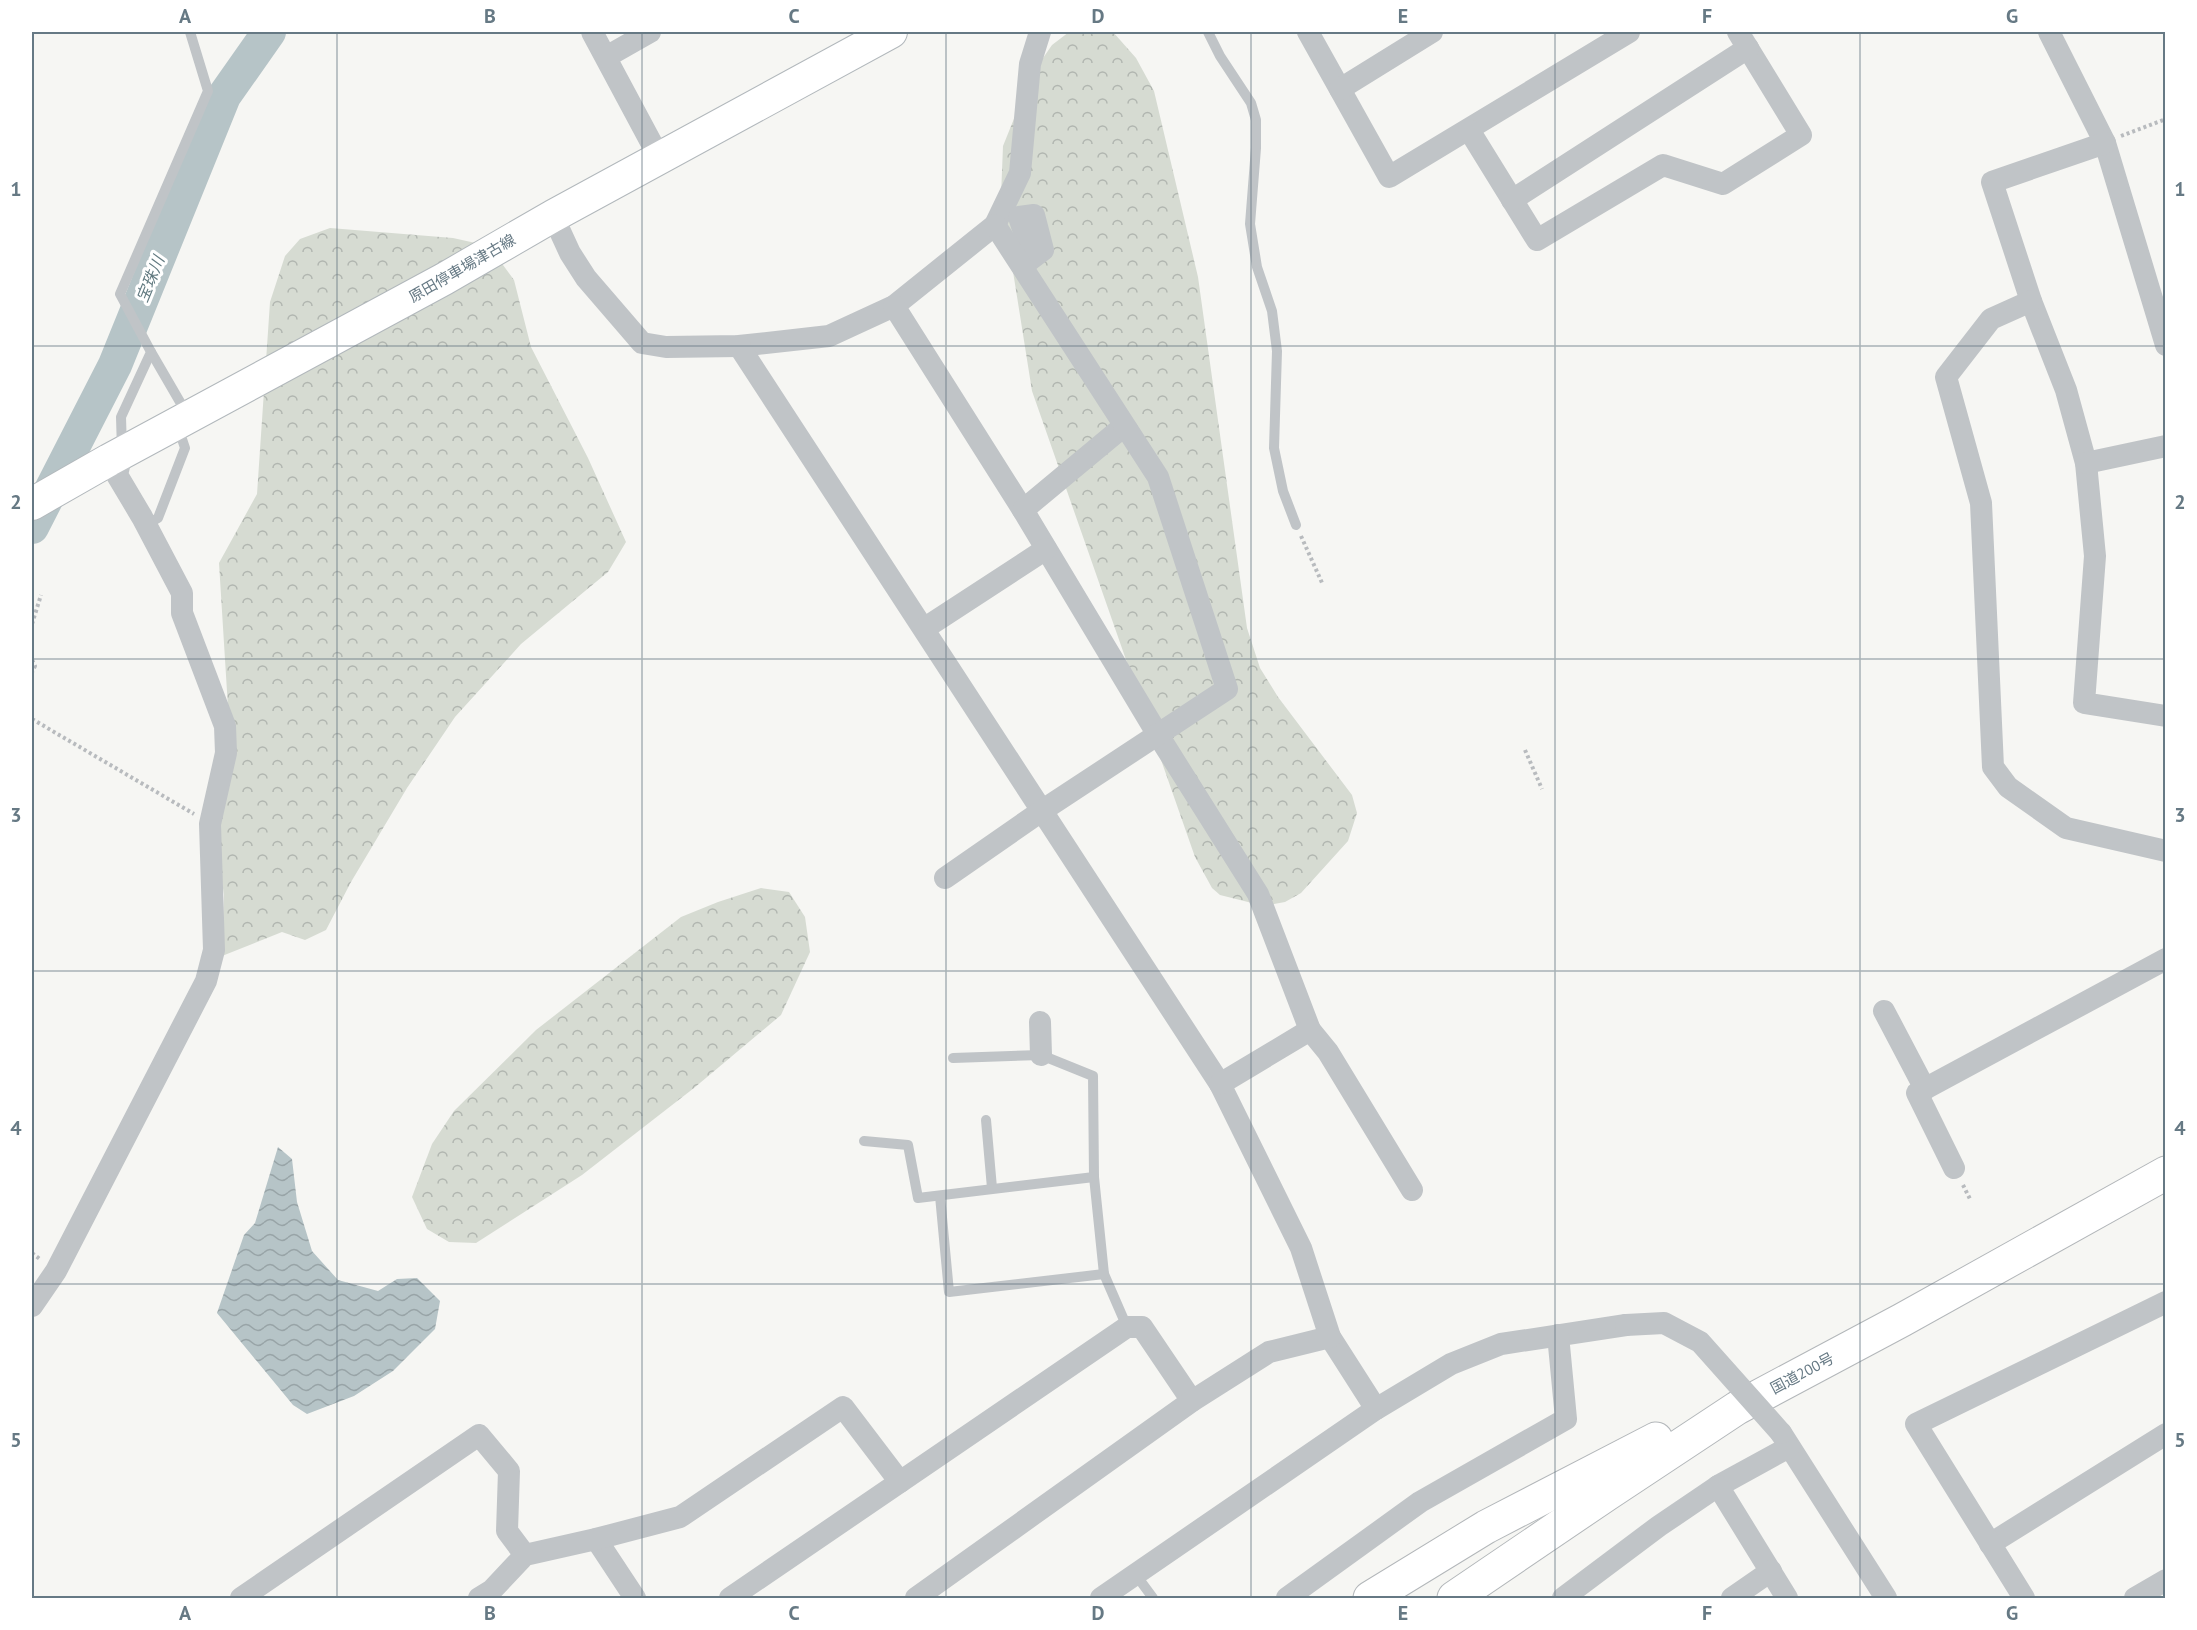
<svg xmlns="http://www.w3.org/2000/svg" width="2197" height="1630" font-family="'PT Sans','Noto Sans JP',sans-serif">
  <defs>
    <pattern id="forest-crowns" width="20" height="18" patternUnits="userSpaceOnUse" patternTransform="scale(1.5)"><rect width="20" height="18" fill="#d6dbd2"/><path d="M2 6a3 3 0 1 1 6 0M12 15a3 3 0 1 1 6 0" fill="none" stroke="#b1b6b0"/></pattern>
    <pattern id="water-waves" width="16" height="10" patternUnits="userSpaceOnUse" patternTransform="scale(1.5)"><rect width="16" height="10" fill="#b6c4c7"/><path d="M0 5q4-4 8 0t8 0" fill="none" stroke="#98a4a7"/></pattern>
  </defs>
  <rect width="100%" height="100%" fill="#f6f6f3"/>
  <g fill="url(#forest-crowns)">
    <polygon points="1069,32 1113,32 1136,58 1154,91 1198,277 1247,628 1260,668 1278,697 1352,795 1357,813 1348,841 1301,893 1285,902 1264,906 1220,895 1212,888 1195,857 1032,391 1001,196 1003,146 1032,74 1052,45"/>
    <polygon points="330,228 453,238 489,246 514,280 531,347 588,458 626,542 608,572 521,644 455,717 407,788 351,882 326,930 305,940 282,932 222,956 224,895 215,835 232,772 219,563 257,494 270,302 285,256 300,239"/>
    <polygon points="761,888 789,892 805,917 810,952 781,1015 694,1088 582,1175 476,1243 449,1242 427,1229 412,1197 432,1144 454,1111 536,1030 681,917 718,902"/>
  </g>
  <polygon fill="url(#water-waves)" points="278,1147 292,1159 297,1202 312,1251 338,1280 378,1291 397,1279 417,1278 440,1301 435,1329 393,1371 354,1396 307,1414 293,1405 217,1313 244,1235 255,1223"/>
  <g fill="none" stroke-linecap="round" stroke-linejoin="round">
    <polyline stroke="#b6c4c7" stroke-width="34" points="32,527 115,365 224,96 269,32"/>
    <defs>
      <polyline id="secondary" points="32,504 109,460 444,279 553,216 891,32"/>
      <g id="trunk">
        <polyline points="1370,1598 1486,1527 1656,1439"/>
        <polyline points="1454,1598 1607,1494 1737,1408 1902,1320 2166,1173"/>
      </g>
    </defs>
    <use href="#secondary" stroke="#b2b8bc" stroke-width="34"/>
    <use href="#trunk" stroke="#b3b7ba" stroke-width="35"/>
    <g stroke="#b8bbbe" stroke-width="4" stroke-dasharray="3 3" stroke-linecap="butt">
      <polyline points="2121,136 2166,119"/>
      <polyline points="1301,536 1323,585"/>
      <polyline points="32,624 41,595"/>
      <polyline points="32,660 35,666 32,672"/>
      <polyline points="32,719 194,814"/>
      <polyline points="1525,750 1542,789"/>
      <polyline points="1963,1185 1971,1201"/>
      <polyline points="32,1253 41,1260"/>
    </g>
    <g stroke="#c0c4c7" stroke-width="10">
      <polyline points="1208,32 1220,56 1251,103 1256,120 1256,148 1250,224 1257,267 1272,311 1277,351 1274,448 1283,491 1296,525"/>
      <polyline points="151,352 187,414"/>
      <polyline points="122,450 121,417 151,352 120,294 208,91 190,32"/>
      <polyline points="146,525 158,518 185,448 178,427"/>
      <polyline points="953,1058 1041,1055 1093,1076 1094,1177 1104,1274 1127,1327"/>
      <polyline points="986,1120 992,1188"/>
      <polyline points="864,1141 908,1145 918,1198 1094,1177"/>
      <polyline points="940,1196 949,1292 1104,1274"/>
      <polyline points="1136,1575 1153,1598"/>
    </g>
    <g stroke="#c0c4c7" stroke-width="22">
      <polyline points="592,32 660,159"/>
      <polyline points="1308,32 1389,177 1629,32"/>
      <polyline points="2049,32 2105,143 2166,345"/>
      <polyline points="606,57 650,32"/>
      <polyline points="1340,89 1432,32"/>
      <polyline points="1469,130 1537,240 1663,165 1723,184 1801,135 1738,32"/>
      <polyline points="2105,143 1992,182 2031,301 2066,390 2086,463 2095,556 2084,703 2166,716"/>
      <polyline points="1512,200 1748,48"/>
      <polyline points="553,216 570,253 586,278 642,343 666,347 739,346 829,336 894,306 995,225 1020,173 1030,64 1040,32"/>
      <polyline points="1022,266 1043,250 1034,215 1019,217 1027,241 1040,239"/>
      <polyline points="2031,301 1991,319 1946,377 1981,503 1993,767 2008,787 2066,828 2166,851"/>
      <polyline points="894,306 1023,510 1158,735 1258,894 1310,1030"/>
      <polyline points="739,346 1220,1084 1301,1248 1330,1337 1376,1409"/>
      <polyline points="2086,463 2166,446"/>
      <polyline points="1023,510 1124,426"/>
      <polyline points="925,628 1046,549"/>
      <polyline points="945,878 1043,810 1227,689 1158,477 995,225"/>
      <polyline points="1884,1011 1925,1089"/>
      <polyline points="1040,1022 1041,1055"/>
      <polyline points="1220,1084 1310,1030 1328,1052 1412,1190"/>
      <polyline points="1954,1168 1917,1093 2166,959"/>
      <polyline points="32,1306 56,1271 206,981 214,950 210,824 226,753 225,726 182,613 182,593 142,517 117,475 122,453"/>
      <polyline points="1781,1433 1886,1598"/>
      <polyline points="1718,1486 1789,1447"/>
      <polyline points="596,1539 635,1598"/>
      <polyline points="1990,1544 2166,1434"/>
      <polyline points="241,1598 479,1435 509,1471 507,1531 525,1555"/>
      <polyline points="479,1598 492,1590 525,1555 596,1539 680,1517 843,1407 900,1482"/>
      <polyline points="730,1598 1127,1327 1142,1327 1192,1401"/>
      <polyline points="916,1598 1192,1401 1269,1352 1330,1337"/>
      <polyline points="1101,1598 1376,1409 1451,1364 1501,1344 1626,1325"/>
      <polyline points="1287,1598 1420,1502 1566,1419 1558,1335"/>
      <polyline points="1563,1598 1659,1526 1718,1486 1787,1598"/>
      <polyline points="1732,1598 1771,1571"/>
      <polyline points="2024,1598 1916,1424 2166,1302"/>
      <polyline points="2135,1598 2166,1580"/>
    </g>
    <use href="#secondary" stroke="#fff" stroke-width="32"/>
    <use href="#trunk" stroke="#fff" stroke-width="33"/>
    <polyline stroke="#c0c4c7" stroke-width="22" points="1626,1325 1664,1323 1700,1342 1781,1433"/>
  </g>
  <path fill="none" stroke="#667984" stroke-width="1.5" stroke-opacity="0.55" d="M337 32V1598M642 32V1598M946 32V1598M1251 32V1598M1555 32V1598M1860 32V1598M32 346H2166M32 659H2166M32 971H2166M32 1284H2166"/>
  <g text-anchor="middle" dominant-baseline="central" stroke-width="6" stroke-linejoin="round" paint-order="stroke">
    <g font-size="15" fill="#667984" stroke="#fff">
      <text transform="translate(462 268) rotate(-30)">原田停車場津古線</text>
      <text transform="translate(1802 1373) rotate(-28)">国道200号</text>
    </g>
    <g font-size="16" font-style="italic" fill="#627a80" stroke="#fff">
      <text transform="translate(150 279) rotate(-68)">宝珠川</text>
    </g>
  </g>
  <rect width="2197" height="1630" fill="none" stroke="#ffffff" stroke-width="66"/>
  <rect x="33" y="33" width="2131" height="1564" fill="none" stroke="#667984" stroke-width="2"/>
  <g font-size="20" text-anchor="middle" font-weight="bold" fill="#667984">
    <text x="185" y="23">A</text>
    <text x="490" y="23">B</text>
    <text x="794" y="23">C</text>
    <text x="1098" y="23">D</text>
    <text x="1403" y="23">E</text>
    <text x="1707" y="23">F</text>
    <text x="2012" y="23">G</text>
    <text x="16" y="196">1</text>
    <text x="2180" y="196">1</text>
    <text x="16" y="509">2</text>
    <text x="2180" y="509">2</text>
    <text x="16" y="822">3</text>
    <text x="2180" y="822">3</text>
    <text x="16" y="1135">4</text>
    <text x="2180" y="1135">4</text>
    <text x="16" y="1447">5</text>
    <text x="2180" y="1447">5</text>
    <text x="185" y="1620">A</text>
    <text x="490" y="1620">B</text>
    <text x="794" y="1620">C</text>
    <text x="1098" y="1620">D</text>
    <text x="1403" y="1620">E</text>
    <text x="1707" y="1620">F</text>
    <text x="2012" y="1620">G</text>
  </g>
</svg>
